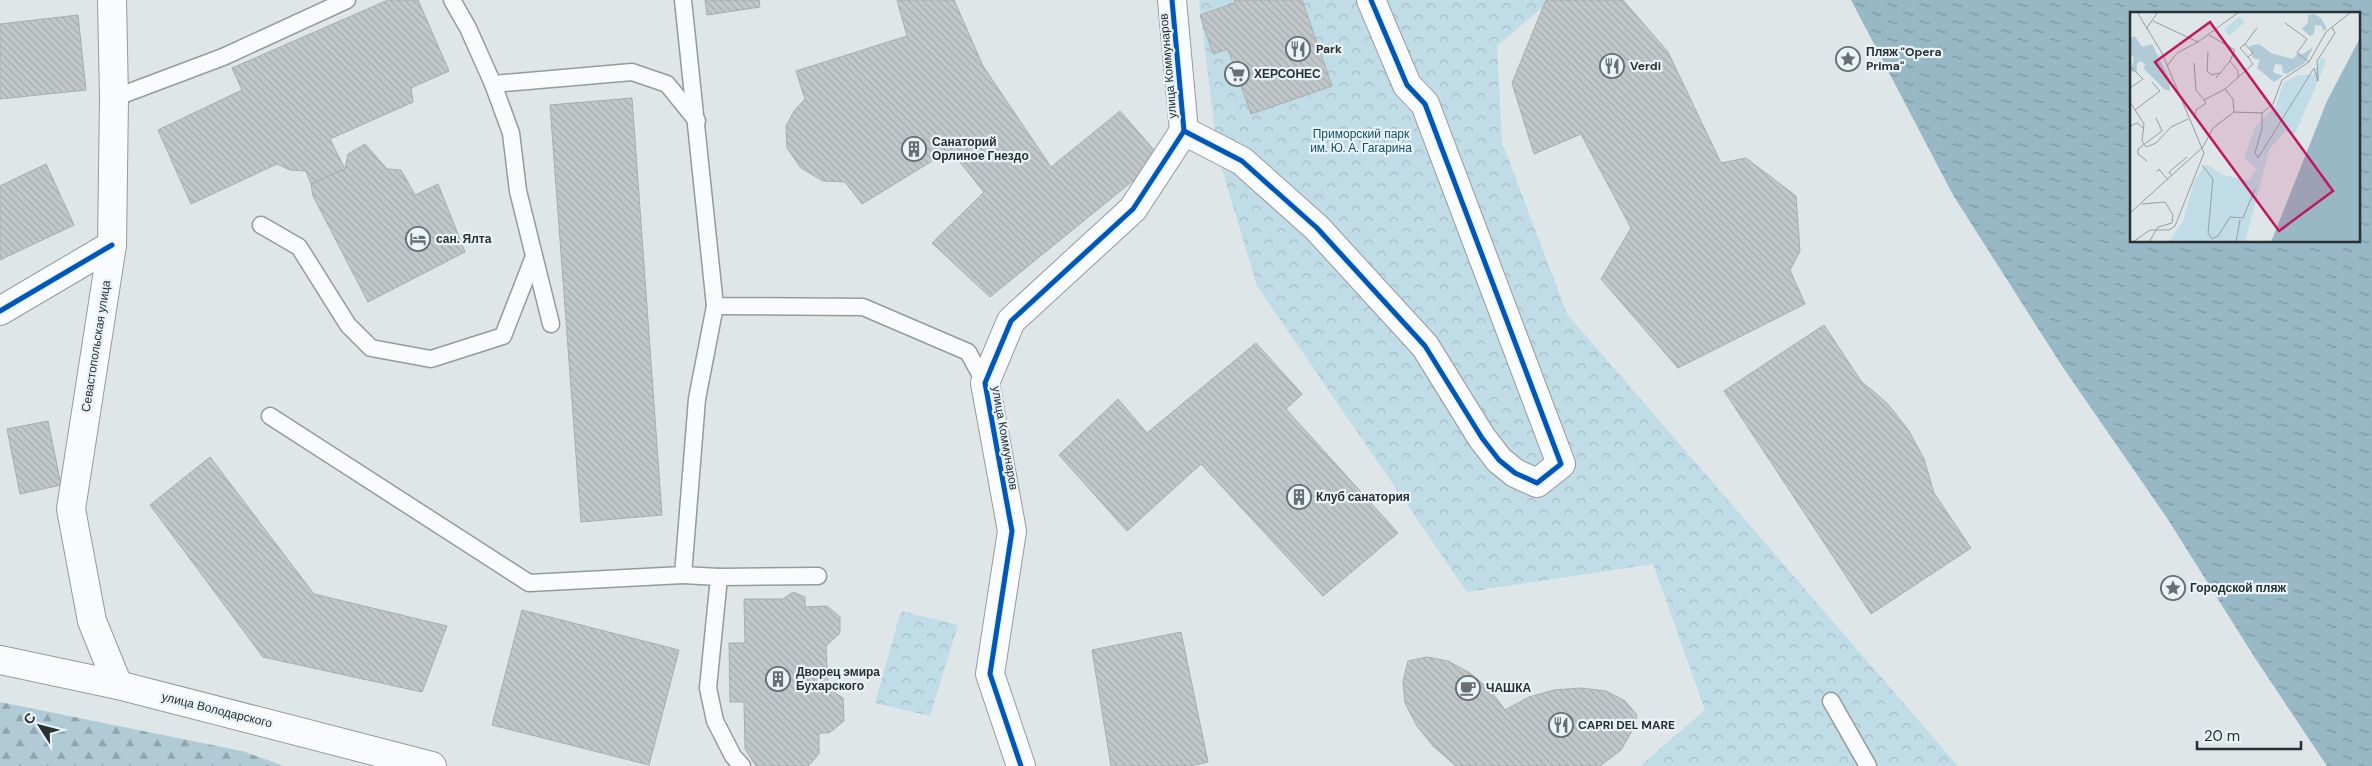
<svg xmlns="http://www.w3.org/2000/svg" width="2372" height="766" font-family="'DM Sans',sans-serif">
  <defs>
    <pattern id="forest-firs" width="22" height="20" patternUnits="userSpaceOnUse" patternTransform="scale(1.25)"><rect width="22" height="20" fill="#b0cbd6"/><path d="M5 1l3.5 6h-7zM16 11l3.5 6h-7z" fill="#8fa5ae"/></pattern>
    <pattern id="park-crowns" width="20" height="18" patternUnits="userSpaceOnUse" patternTransform="scale(1.25)"><rect width="20" height="18" fill="#c0dce6"/><path d="M2 6a3 3 0 1 1 6 0M12 15a3 3 0 1 1 6 0" fill="none" stroke="#a5bdc6"/></pattern>
    <pattern id="water-ripples" width="26" height="14" patternUnits="userSpaceOnUse" patternTransform="scale(1.25)"><rect width="26" height="14" fill="#98b8c6"/><path d="M2 4q2-2 4 0t4 0M15 11q2-2 4 0t4 0" fill="none" stroke="#7c96a1"/></pattern>
    <pattern id="building-back-hatch" width="6" height="6" patternUnits="userSpaceOnUse" patternTransform="scale(1.25)"><rect width="6" height="6" fill="#c2c7c9"/><path d="M-1 5l2 2M0 0l6 6M5-1l2 2" fill="none" stroke="#a7abad"/></pattern>
  </defs>
  <rect width="100%" height="100%" fill="#dfe6e8"/>
  <polygon fill="url(#forest-firs)" points="0,702 242,751 284,766 0,766"/>
  <g fill="url(#park-crowns)">
    <polygon points="1199,0 1551,0 1497,46 1502,142 1567,314 1958,766 1640,766 1705,710 1653,564 1467,592 1257,286 1218,156"/>
    <polygon points="901,611 958,625 930,716 875,703"/>
  </g>
  <path fill="url(#water-ripples)" fill-rule="evenodd" d="M1851 0H2372V766H2327L2255 658 2167 518 2062 366 1953 195ZM2131 14H2358V241H2131Z"/>
  <g fill="url(#building-back-hatch)" stroke="#a8adaf">
    <polygon points="388,0 418,0 449,71 411,88 413,102 330,139 345,169 311,184 306,171 290,170 277,164 191,204 158,130 242,90 232,68"/>
    <polygon points="705,0 759,0 760,7 707,15"/>
    <polygon points="897,0 954,0 983,66 1051,167 1120,111 1161,158 990,297 932,243 984,192 950,150 862,204 845,182 823,181 801,168 787,148 786,126 794,111 805,99 796,71 907,36"/>
    <polygon points="1234,0 1302,0 1332,86 1251,114 1228,49 1213,54 1200,15 1235,3"/>
    <polygon points="1546,0 1623,0 1668,52 1721,163 1746,158 1796,196 1800,251 1790,270 1805,304 1678,368 1601,279 1631,228 1581,134 1534,154 1512,83"/>
    <polygon points="78,15 86,90 0,99 0,24"/>
    <polygon points="632,98 662,515 581,522 550,105"/>
    <polygon points="365,144 387,169 401,170 415,195 438,184 465,252 368,302 313,196 311,184 345,169 348,154"/>
    <polygon points="46,164 74,225 0,260 0,186"/>
    <polygon points="1824,325 1861,381 1887,403 1909,431 1924,459 1934,493 1971,548 1871,614 1724,391"/>
    <polygon points="1256,343 1302,394 1286,409 1398,533 1323,596 1201,464 1127,531 1059,455 1118,399 1147,433"/>
    <polygon points="48,421 61,485 20,494 7,429"/>
    <polygon points="210,457 314,594 447,626 422,692 263,657 150,505"/>
    <polygon points="793,592 805,597 805,607 827,606 840,617 840,633 826,646 828,688 843,698 844,721 829,733 819,733 819,754 808,766 756,766 745,749 744,702 730,702 729,643 745,643 744,599 783,599"/>
    <polygon points="522,610 679,650 649,765 492,725"/>
    <polygon points="1181,632 1208,762 1190,766 1111,766 1092,650"/>
    <polygon points="1427,657 1448,661 1470,673 1490,690 1505,710 1529,697 1554,690 1580,688 1606,691 1625,701 1637,715 1632,731 1621,750 1600,766 1456,766 1433,746 1417,726 1405,703 1403,681 1408,661"/>
  </g>
  <g fill="none" stroke-linecap="round" stroke-linejoin="round">
    <defs>
      <g id="service">
        <polyline points="452,0 468,28 493,84 632,72 667,84 697,121"/>
        <polyline points="683,0 715,306 863,307 968,352 985,383"/>
        <polyline points="493,84 511,133 518,191 551,324"/>
        <polyline points="114,98 223,57 347,0"/>
        <polyline points="261,225 299,247 348,325 371,348 431,359 503,336 533,259"/>
        <polyline points="270,416 529,583 683,575 697,399 715,306"/>
        <polyline points="683,575 719,577 708,688 715,721 733,756 742,766"/>
        <polyline points="719,577 818,576"/>
        <polyline points="1831,701 1868,766"/>
      </g>
      <g id="minor">
        <polyline points="1184,131 1242,161 1317,228 1425,346 1482,438 1499,460 1515,473 1537,483 1561,464 1425,104 1407,85 1371,0"/>
        <polyline points="0,311 112,245"/>
        <polyline points="1021,766 990,674 1012,531 985,383 1011,321 1133,209 1184,131 1172,0"/>
      </g>
      <g id="secondary">
        <polyline points="112,0 114,98 112,245 71,509 92,621 118,685"/>
        <polyline points="0,660 118,685 432,766"/>
      </g>
    </defs>
    <use href="#service" stroke="#959a9b" stroke-width="19"/>
    <use href="#minor" stroke="#959a9b" stroke-width="30"/>
    <use href="#secondary" stroke="#959a9b" stroke-width="30"/>
    <use href="#service" stroke="#fafbfc" stroke-width="16"/>
    <use href="#minor" stroke="#fafbfc" stroke-width="28"/>
    <use href="#secondary" stroke="#fafbfc" stroke-width="28"/>
    <defs>
      <g id="cycleway">
        <polyline points="1184,131 1242,161 1317,228 1425,346 1482,438 1499,460 1515,473 1537,483 1561,464 1425,104 1407,85 1371,0"/>
        <polyline points="0,311 112,245"/>
        <polyline points="1021,766 990,674 1012,531 985,383 1011,321 1133,209 1184,131 1172,0"/>
      </g>
    </defs>
    <use href="#cycleway" stroke="#e8f4f9" stroke-width="8"/>
    <use href="#cycleway" stroke="#0057b8" stroke-width="5"/>
  </g>
  <defs>
    <symbol id="restaurant-ring" viewBox="-11 -11 22 22"><circle r="9.5" fill="#e8f4f9" stroke="#696f71" stroke-width="1.5"/><path d="M-5-6h1v4h1v-4h1v4h1v-4h1v5L-1.5 .5V6h-2V.5L-5-1ZM5-6V6H3V1.5H1.5Q1.5-4 5-6Z" fill="#696f71"/></symbol>
    <symbol id="sight-ring" viewBox="-11 -11 22 22"><circle r="9.5" fill="#e8f4f9" stroke="#696f71" stroke-width="1.5"/><path d="M0-6L1.8-2.2L6-1.7L2.9 1.2L3.7 5.4L0 3.3L-3.7 5.4L-2.9 1.2L-6-1.7L-1.8-2.2Z" fill="#696f71"/></symbol>
    <symbol id="supermarket-ring" viewBox="-11 -11 22 22"><circle r="9.5" fill="#e8f4f9" stroke="#696f71" stroke-width="1.5"/><path d="M-6-5.5h2.5l.6 2H6L4.5 2H-2.5L-4.4-4H-6ZM-1.5 3.2a1.3 1.3 0 1 0 .1 0ZM3 3.2a1.3 1.3 0 1 0 .1 0Z" fill="#696f71"/></symbol>
    <symbol id="building-ring" viewBox="-11 -11 22 22"><circle r="9.5" fill="#e8f4f9" stroke="#696f71" stroke-width="1.5"/><path d="M-4-6H4V6H1V3H-1V6H-4ZM-2.5-4.3h1.7v1.8h-1.7ZM.8-4.3h1.7v1.8H.8ZM-2.5-1h1.7V.8h-1.7ZM.8-1h1.7V.8H.8Z" fill="#696f71"/></symbol>
    <symbol id="hotel-ring" viewBox="-11 -11 22 22"><circle r="9.5" fill="#e8f4f9" stroke="#696f71" stroke-width="1.5"/><path d="M-6-4.5h1.5V1H6V5H4.5V3h-9V5H-6ZM-4 0a1.8 1.8 0 1 1 3.6 0ZM.5 0V-2.5h3Q6-2.5 6 0Z" fill="#696f71"/></symbol>
    <symbol id="cafe-ring" viewBox="-11 -11 22 22"><circle r="9.5" fill="#e8f4f9" stroke="#696f71" stroke-width="1.5"/><path d="M-5.5-4.5H6V0H3Q3 3.5 0 3.5H-2.5Q-5.5 3.5-5.5 0ZM3-3.2v2h1.7v-2ZM-6 4.5H4V6H-6Z" fill="#696f71"/></symbol>
  </defs>
  <g fill-rule="evenodd">
    <use href="#restaurant-ring" x="1284" y="35" width="28" height="28"/>
    <use href="#sight-ring" x="1834" y="45" width="28" height="28"/>
    <use href="#restaurant-ring" x="1598" y="52" width="28" height="28"/>
    <use href="#supermarket-ring" x="1223" y="60" width="28" height="28"/>
    <use href="#building-ring" x="900" y="135" width="28" height="28"/>
    <use href="#hotel-ring" x="404" y="225" width="28" height="28"/>
    <use href="#building-ring" x="1285" y="483" width="28" height="28"/>
    <use href="#sight-ring" x="2159" y="574" width="28" height="28"/>
    <use href="#building-ring" x="764" y="665" width="28" height="28"/>
    <use href="#cafe-ring" x="1454" y="674" width="28" height="28"/>
    <use href="#restaurant-ring" x="1547" y="711" width="28" height="28"/>
  </g>
  <g text-anchor="middle" dominant-baseline="central" stroke-width="4.5" stroke-linejoin="round" paint-order="stroke">
    <g font-size="12" font-weight="bold" fill="#2a2f31" stroke="#e8f4f9" text-anchor="start">
      <text x="1316" y="49">Park</text>
      <text x="1866" y="52">Пляж "Opera<tspan x="1866" dy="14">Prima"</tspan></text>
      <text x="1630" y="66">Verdi</text>
      <text x="1254" y="74">ХЕРСОНЕС</text>
      <text x="932" y="142">Санаторий<tspan x="932" dy="14">Орлиное Гнездо</tspan></text>
      <text x="436" y="239">сан. Ялта</text>
      <text x="1316" y="497">Клуб санатория</text>
      <text x="2190" y="588">Городской пляж</text>
      <text x="796" y="672">Дворец эмира<tspan x="796" dy="14">Бухарского</tspan></text>
      <text x="1486" y="688">ЧАШКА</text>
      <text x="1578" y="725">CAPRI DEL MARE</text>
    </g>
    <g font-size="12" fill="#2a2f31" stroke="#e8f4f9">
      <text transform="translate(1168 66) rotate(-95)">улица Коммунаров</text>
      <text transform="translate(96 346) rotate(-81)">Севастопольская улица</text>
      <text transform="translate(1005 438) rotate(80)">улица Коммунаров</text>
      <text transform="translate(217 710) rotate(14)">улица Володарского</text>
    </g>
    <g font-size="12" fill="#144f63" stroke="#e8f4f9">
      <text x="1361" y="134">Приморский парк<tspan x="1361" dy="14">им. Ю. А. Гагарина</tspan></text>
    </g>
  </g>
  <g transform="translate(2130 12)">
    <rect width="230" height="230" fill="#dfe6e8"/>
    <path d="M110 4 115 10 99 24 94 17Z" fill="#c0dce6"/>
    <path d="M184 2 191 6 197 17 193 19 192 14 185 13 184 22 180 24 172 17 178 10V3ZM5 24 12 35 22 32 39 66 40 79 34 77 14 57 15 52 11 49 7 51V59L0 60 4 46 0 41V26ZM129 32 141 41 163 47 168 41 173 42 183 35 175 51 157 62 153 61 152 53 145 52 143 60 153 64 144 70 127 56 130 48 123 46 119 34Z" fill="#b0cbd6"/>
    <path d="M191 46 196 47 194 55 165 122 155 119 139 138 115 230H39L53 209 64 169 76 152 93 163 118 169 126 157 114 145 125 115 146 93 154 70 169 63H183Z" fill="#c0dce6"/>
    <path d="M230 26V230H141L197 89Z" fill="#98b8c6"/>
    <path fill="none" stroke="#979d9f" stroke-width="1" d="M23 9 68 30M155 11 177 27 167 41 179 50M16 17 28 0M79 23 105 38 100 49 108 59V66M115 32 123 41 118 45 110 36ZM115 32 127 16M78 40 77 59 82 63 89 61M64 51 66 78 74 88 95 77M0 54 13 67 0 76M37 54 47 41 68 30 109 0M86 66 100 49M0 90 14 112 12 129 16 135 26 131 41 115 58 107M5 98 30 79 22 70M104 100 103 87 95 77 123 52 118 45M132 101V116L125 141 128 146 184 56 188 69 187 49 205 21 202 15M64 106 66 98 76 91 74 88M0 114 7 111 13 116M17 149 8 142V137L32 119 26 106M72 153 83 167 78 221 82 227 88 224 100 205 113 206 125 177M27 160 29 157 38 168M42 164 39 160 57 145M12 192 35 190 43 203 42 211 28 215 19 230M0 201 73 135 83 116 104 100 132 101 143 92 152 68 179 50 196 20 221 0M3 230 20 218H39L45 214 74 141 32 41 7 0M106 230 110 208"/>
    <path fill="#c2185b" fill-opacity="0.15" stroke="#c2185b" stroke-width="2.5" d="M80 10 203 179 149 219 25 50Z"/>
    <rect width="230" height="230" fill="none" stroke="#2a2f31" stroke-width="2.5"/>
  </g>
  <g transform="translate(40 726) rotate(306)" stroke="#e8f4f9" stroke-width="4" paint-order="stroke">
  <path d="M0-4L9 19L0 12L-9 19Z" fill="#2a2f31"/>
  <text y="-8" font-size="14" font-weight="bold" text-anchor="middle" fill="#2a2f31">С</text>
  </g>
  <path d="M2197 741v8h104v-8" fill="none" stroke="#2a2f31" stroke-width="2.5"/>
  <text x="2204" y="741" font-size="15" fill="#2a2f31" stroke="#e8f4f9" stroke-width="4" paint-order="stroke">20 m</text>
</svg>
